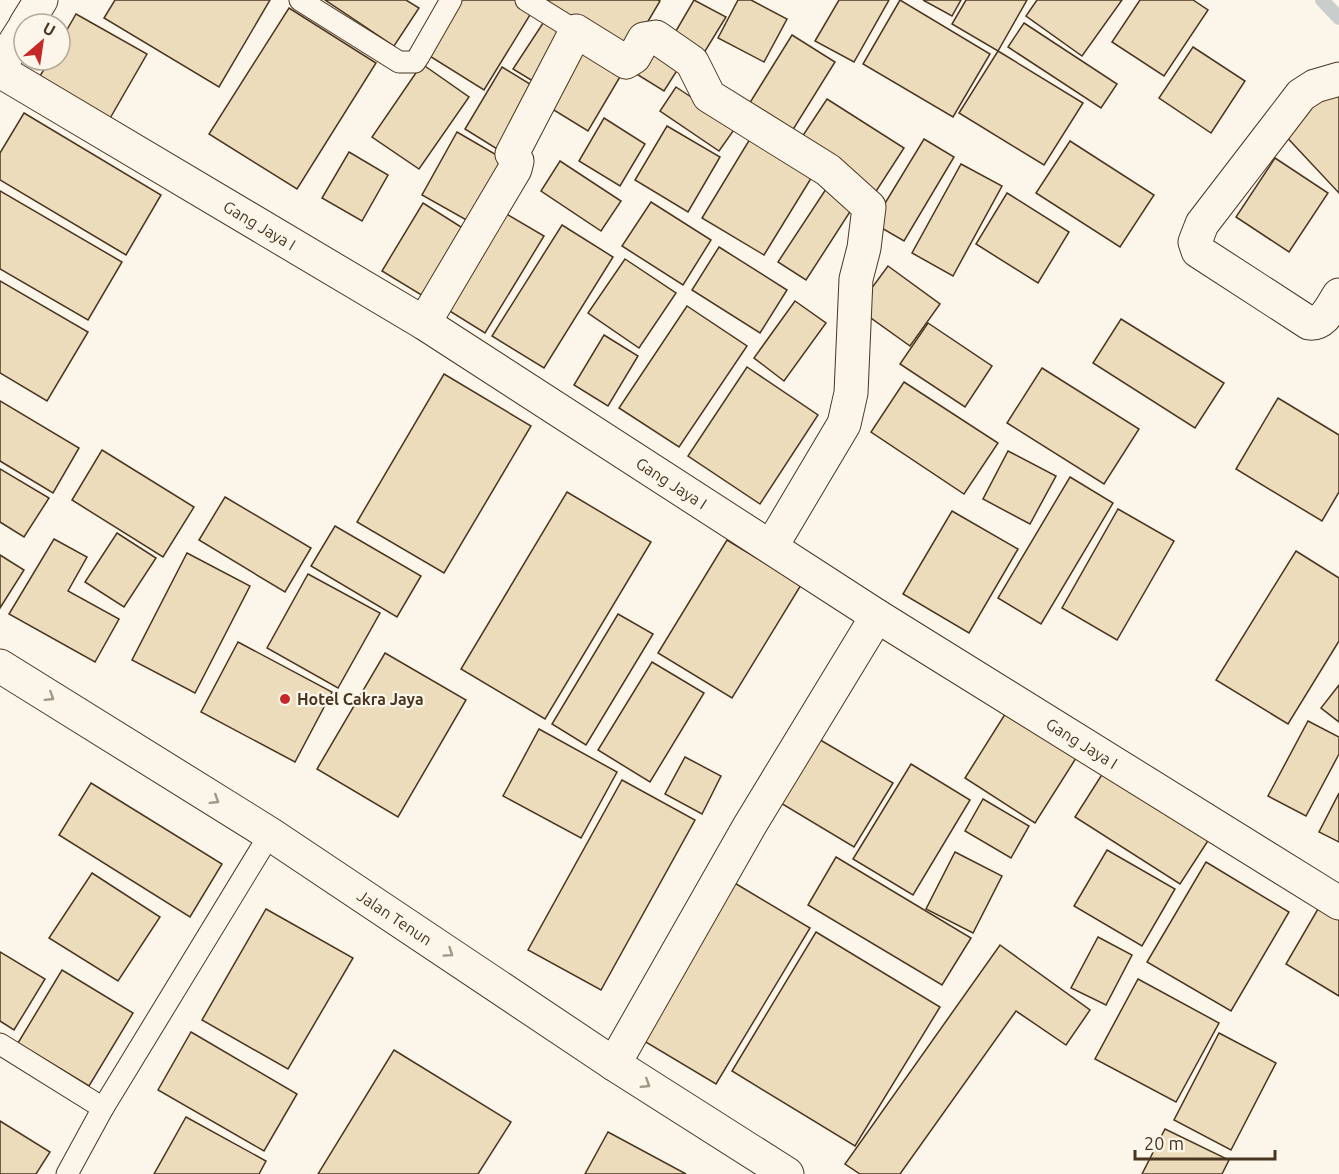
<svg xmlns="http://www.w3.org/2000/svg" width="1339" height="1174" font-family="Ubuntu,sans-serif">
  <rect width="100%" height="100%" fill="#fbf6e9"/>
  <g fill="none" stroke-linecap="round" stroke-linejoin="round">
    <polyline stroke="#c9cecd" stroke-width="14" points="1322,0 1339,18"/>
  </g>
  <g fill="#ecdcbc" stroke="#4a3520" stroke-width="1.5">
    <polygon points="115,0 270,0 219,87 104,18"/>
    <polygon points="325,0 406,0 419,8 394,46"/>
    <polygon points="462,0 516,0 533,10 484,90 428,55"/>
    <polygon points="546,0 658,0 660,1 627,57"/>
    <polygon points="694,0 726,17 699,61 669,43"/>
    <polygon points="738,0 751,0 787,19 764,62 718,38"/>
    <polygon points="839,0 889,0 854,62 815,41"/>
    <polygon points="900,0 990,54 953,117 863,64"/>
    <polygon points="923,0 961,0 952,16"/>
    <polygon points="966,0 1027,0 998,51 952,24"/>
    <polygon points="1037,0 1122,0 1082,56 1026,16"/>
    <polygon points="1140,0 1193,0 1208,10 1164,76 1112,42"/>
    <polygon points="289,8 376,63 297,189 209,134"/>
    <polygon points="76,14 147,54 109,120 38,79 50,60 60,60 60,42"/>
    <polygon points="547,17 570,31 536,83 513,69"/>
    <polygon points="1024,23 1117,84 1101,108 1008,47"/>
    <polygon points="792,35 835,62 789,136 746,109"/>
    <polygon points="584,39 627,65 588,131 544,104"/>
    <polygon points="649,39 683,61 664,91 630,70"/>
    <polygon points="1193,47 1245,81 1211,133 1159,98"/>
    <polygon points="998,51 1083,103 1044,165 959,113"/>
    <polygon points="422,64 469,97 419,169 372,137"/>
    <polygon points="502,67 543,92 505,154 465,129"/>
    <polygon points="1332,84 1339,91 1339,193 1281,131"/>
    <polygon points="676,87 736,127 719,151 660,111"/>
    <polygon points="827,99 904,148 873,196 796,146"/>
    <polygon points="24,113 161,195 126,255 0,180 0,153"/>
    <polygon points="604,118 645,144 620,186 579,161"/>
    <polygon points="667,126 720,157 688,212 635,180"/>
    <polygon points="756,129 818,167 764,255 702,218"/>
    <polygon points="457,132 512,164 477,226 422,195"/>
    <polygon points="924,139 954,157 904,241 873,223"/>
    <polygon points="1070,141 1154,195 1120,247 1036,193"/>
    <polygon points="349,152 388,175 362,221 322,198"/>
    <polygon points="1275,158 1328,193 1289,252 1236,217"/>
    <polygon points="560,161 621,201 601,231 541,191"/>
    <polygon points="961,164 1002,186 953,276 912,253"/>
    <polygon points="828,186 855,204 806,280 778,262"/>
    <polygon points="0,191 122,262 88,320 0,269"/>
    <polygon points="1007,193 1069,232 1038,283 976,244"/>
    <polygon points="651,202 711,240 683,285 622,246"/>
    <polygon points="423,203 469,232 428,299 382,271"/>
    <polygon points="498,209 544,236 485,333 440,305"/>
    <polygon points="562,225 613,257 544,368 492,336"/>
    <polygon points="719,247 787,290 760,333 692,290"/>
    <polygon points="625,259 676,293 639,348 588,313"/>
    <polygon points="888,266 940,304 910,346 857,308"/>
    <polygon points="0,281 88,332 47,401 0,373"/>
    <polygon points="795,301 826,323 784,381 754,358"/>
    <polygon points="687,306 747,346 679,447 619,408"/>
    <polygon points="1121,319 1224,383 1195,428 1093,363"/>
    <polygon points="928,323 992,366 965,407 900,364"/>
    <polygon points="604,335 638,356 608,406 574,385"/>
    <polygon points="747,367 818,415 760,504 688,456"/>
    <polygon points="1042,368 1139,429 1104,484 1007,423"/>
    <polygon points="444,374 531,426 444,573 357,522"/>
    <polygon points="904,382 998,443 964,494 871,432"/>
    <polygon points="1278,398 1339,435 1339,492 1322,521 1236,469"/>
    <polygon points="0,401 79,448 53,493 0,461"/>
    <polygon points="102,450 194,507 163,557 72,500"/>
    <polygon points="1008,451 1056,476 1030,524 983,499"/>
    <polygon points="0,469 49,498 24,537 0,522"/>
    <polygon points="1070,477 1113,503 1041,624 998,598"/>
    <polygon points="567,492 651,542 545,719 461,669"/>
    <polygon points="225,497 311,548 285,592 199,540"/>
    <polygon points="1118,509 1174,541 1117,640 1062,608"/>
    <polygon points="952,511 1018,549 969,633 903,594"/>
    <polygon points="335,526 421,576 397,617 311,566"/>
    <polygon points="117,533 156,558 124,607 85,582"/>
    <polygon points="54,539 87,557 68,591 119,619 95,662 9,614"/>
    <polygon points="727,540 801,585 732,698 658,653"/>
    <polygon points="1296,551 1339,578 1339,641 1288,724 1216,680"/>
    <polygon points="187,553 250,586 195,693 132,660"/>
    <polygon points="0,555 24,570 0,608"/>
    <polygon points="308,574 380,613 338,688 267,648"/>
    <polygon points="618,614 653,634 586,745 552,724"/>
    <polygon points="238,642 332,692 295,762 201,712"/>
    <polygon points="385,653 466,700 398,817 317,769"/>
    <polygon points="652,662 704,693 650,782 598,750"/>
    <polygon points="1339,685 1339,722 1321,708"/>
    <polygon points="1007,711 1078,755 1035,823 965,778"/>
    <polygon points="1308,721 1339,737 1339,754 1306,816 1268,796"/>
    <polygon points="539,729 617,772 581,838 503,796"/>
    <polygon points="817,738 893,783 854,847 779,802"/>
    <polygon points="685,757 721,776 702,814 665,794"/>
    <polygon points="911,764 970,800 913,895 853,859"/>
    <polygon points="1108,765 1213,833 1180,884 1075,817"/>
    <polygon points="622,780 695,820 601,990 528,950"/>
    <polygon points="91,783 222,864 190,917 59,835"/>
    <polygon points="1339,793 1339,842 1319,832"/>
    <polygon points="983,799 1029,826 1011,858 965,831"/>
    <polygon points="1107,850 1175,889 1142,946 1074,906"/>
    <polygon points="955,852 1002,876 973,933 926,909"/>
    <polygon points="836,857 971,938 942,985 808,905"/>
    <polygon points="1206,862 1289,912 1231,1011 1147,962"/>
    <polygon points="92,873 160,917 118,981 49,938"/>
    <polygon points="728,879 810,928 716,1084 634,1035"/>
    <polygon points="1322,902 1339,912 1339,996 1286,964"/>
    <polygon points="266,909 353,958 288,1069 202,1020"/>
    <polygon points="816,932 940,1007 855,1146 732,1071"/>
    <polygon points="1098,937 1132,955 1106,1005 1071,988"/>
    <polygon points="1000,945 1090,1010 1066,1045 1016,1011 900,1174 860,1174 845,1164"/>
    <polygon points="0,952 45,979 14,1030 0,1021"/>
    <polygon points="62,970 133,1013 89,1086 18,1043"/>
    <polygon points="1138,979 1219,1023 1176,1102 1095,1059"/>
    <polygon points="191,1032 297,1094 264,1151 158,1090"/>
    <polygon points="1219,1033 1276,1063 1231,1150 1174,1120"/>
    <polygon points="394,1050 511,1122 478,1174 318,1174"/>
    <polygon points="186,1117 266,1161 259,1174 154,1174"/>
    <polygon points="0,1121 50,1152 36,1174 0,1174"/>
    <polygon points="1165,1129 1229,1160 1222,1174 1142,1174"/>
    <polygon points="608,1132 686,1174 585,1174"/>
  </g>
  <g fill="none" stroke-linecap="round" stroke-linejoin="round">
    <defs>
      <g id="lane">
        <polyline points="300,0 399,62 415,62 419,56 451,0"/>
        <polyline points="526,0 576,31"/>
        <polyline points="0,1044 103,1108"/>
        <polyline points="67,1174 103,1108 270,834"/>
      </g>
      <g id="street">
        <path id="s1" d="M0 71 424 323 877 616 1339 903"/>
        <path d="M1339 79 1315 86 1301 95 1202 224 1195 242 1198 251 1309 323C1324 325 1331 307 1339 295"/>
        <polyline points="424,323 515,169 517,161 512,154 576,31 626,62 634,57 644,39 656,37 692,62 709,96 828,170 869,207 864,248 856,279 851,393 844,424 771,547"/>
        <path id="s2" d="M0 666 270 834 614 1064 787 1174"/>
        <polyline points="614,1064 750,825 877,616"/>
      </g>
      <g id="secondary">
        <polyline points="26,24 41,0"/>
        <polyline points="0,66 24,28"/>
      </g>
    </defs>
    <use href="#lane" stroke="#4a3520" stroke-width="23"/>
    <use href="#street" stroke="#4a3520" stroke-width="35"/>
    <use href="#secondary" stroke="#4a3520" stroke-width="35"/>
    <use href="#lane" stroke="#fbf6e9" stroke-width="21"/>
    <use href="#street" stroke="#fbf6e9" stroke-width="33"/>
    <use href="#secondary" stroke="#fbf6e9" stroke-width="33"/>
  </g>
  <defs><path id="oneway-chevron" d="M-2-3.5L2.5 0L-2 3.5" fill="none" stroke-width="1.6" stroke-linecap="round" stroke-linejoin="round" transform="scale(1.5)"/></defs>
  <g stroke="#a29684">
    <use href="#oneway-chevron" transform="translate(50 697) rotate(32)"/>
    <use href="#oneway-chevron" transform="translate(215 800) rotate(32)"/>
    <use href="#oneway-chevron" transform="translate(449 953) rotate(34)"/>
    <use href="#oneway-chevron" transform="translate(646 1084) rotate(32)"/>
  </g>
  <circle fill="#c62828" stroke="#fbf6e9" stroke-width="2" cx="285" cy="699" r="6"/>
  <g text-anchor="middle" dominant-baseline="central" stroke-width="4.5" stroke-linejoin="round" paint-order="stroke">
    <g font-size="16" fill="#4a3520" stroke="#fbf6e9">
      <text stroke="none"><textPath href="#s1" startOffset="302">Gang Jaya I</textPath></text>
      <text stroke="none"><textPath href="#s1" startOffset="788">Gang Jaya I</textPath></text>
      <text stroke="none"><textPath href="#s1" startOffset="1274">Gang Jaya I</textPath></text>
      <text stroke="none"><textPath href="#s2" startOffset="468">Jalan Tenun</textPath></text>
    </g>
    <g font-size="16" font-weight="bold" fill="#4a3520" stroke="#fbf6e9" text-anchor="start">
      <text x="297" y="699">Hotel Cakra Jaya</text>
    </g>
  </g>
  <g transform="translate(42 42) rotate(29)"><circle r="28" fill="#fbf6e9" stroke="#b4a999" stroke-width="1.5"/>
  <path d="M0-4.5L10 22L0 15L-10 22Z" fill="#c62828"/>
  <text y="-9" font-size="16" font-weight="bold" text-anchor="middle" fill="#4a3520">U</text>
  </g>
  <path d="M1135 1150v9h140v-9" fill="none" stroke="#4a3520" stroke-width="3"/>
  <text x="1144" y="1150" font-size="18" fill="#4a3520" stroke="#fbf6e9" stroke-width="4.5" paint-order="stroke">20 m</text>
</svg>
